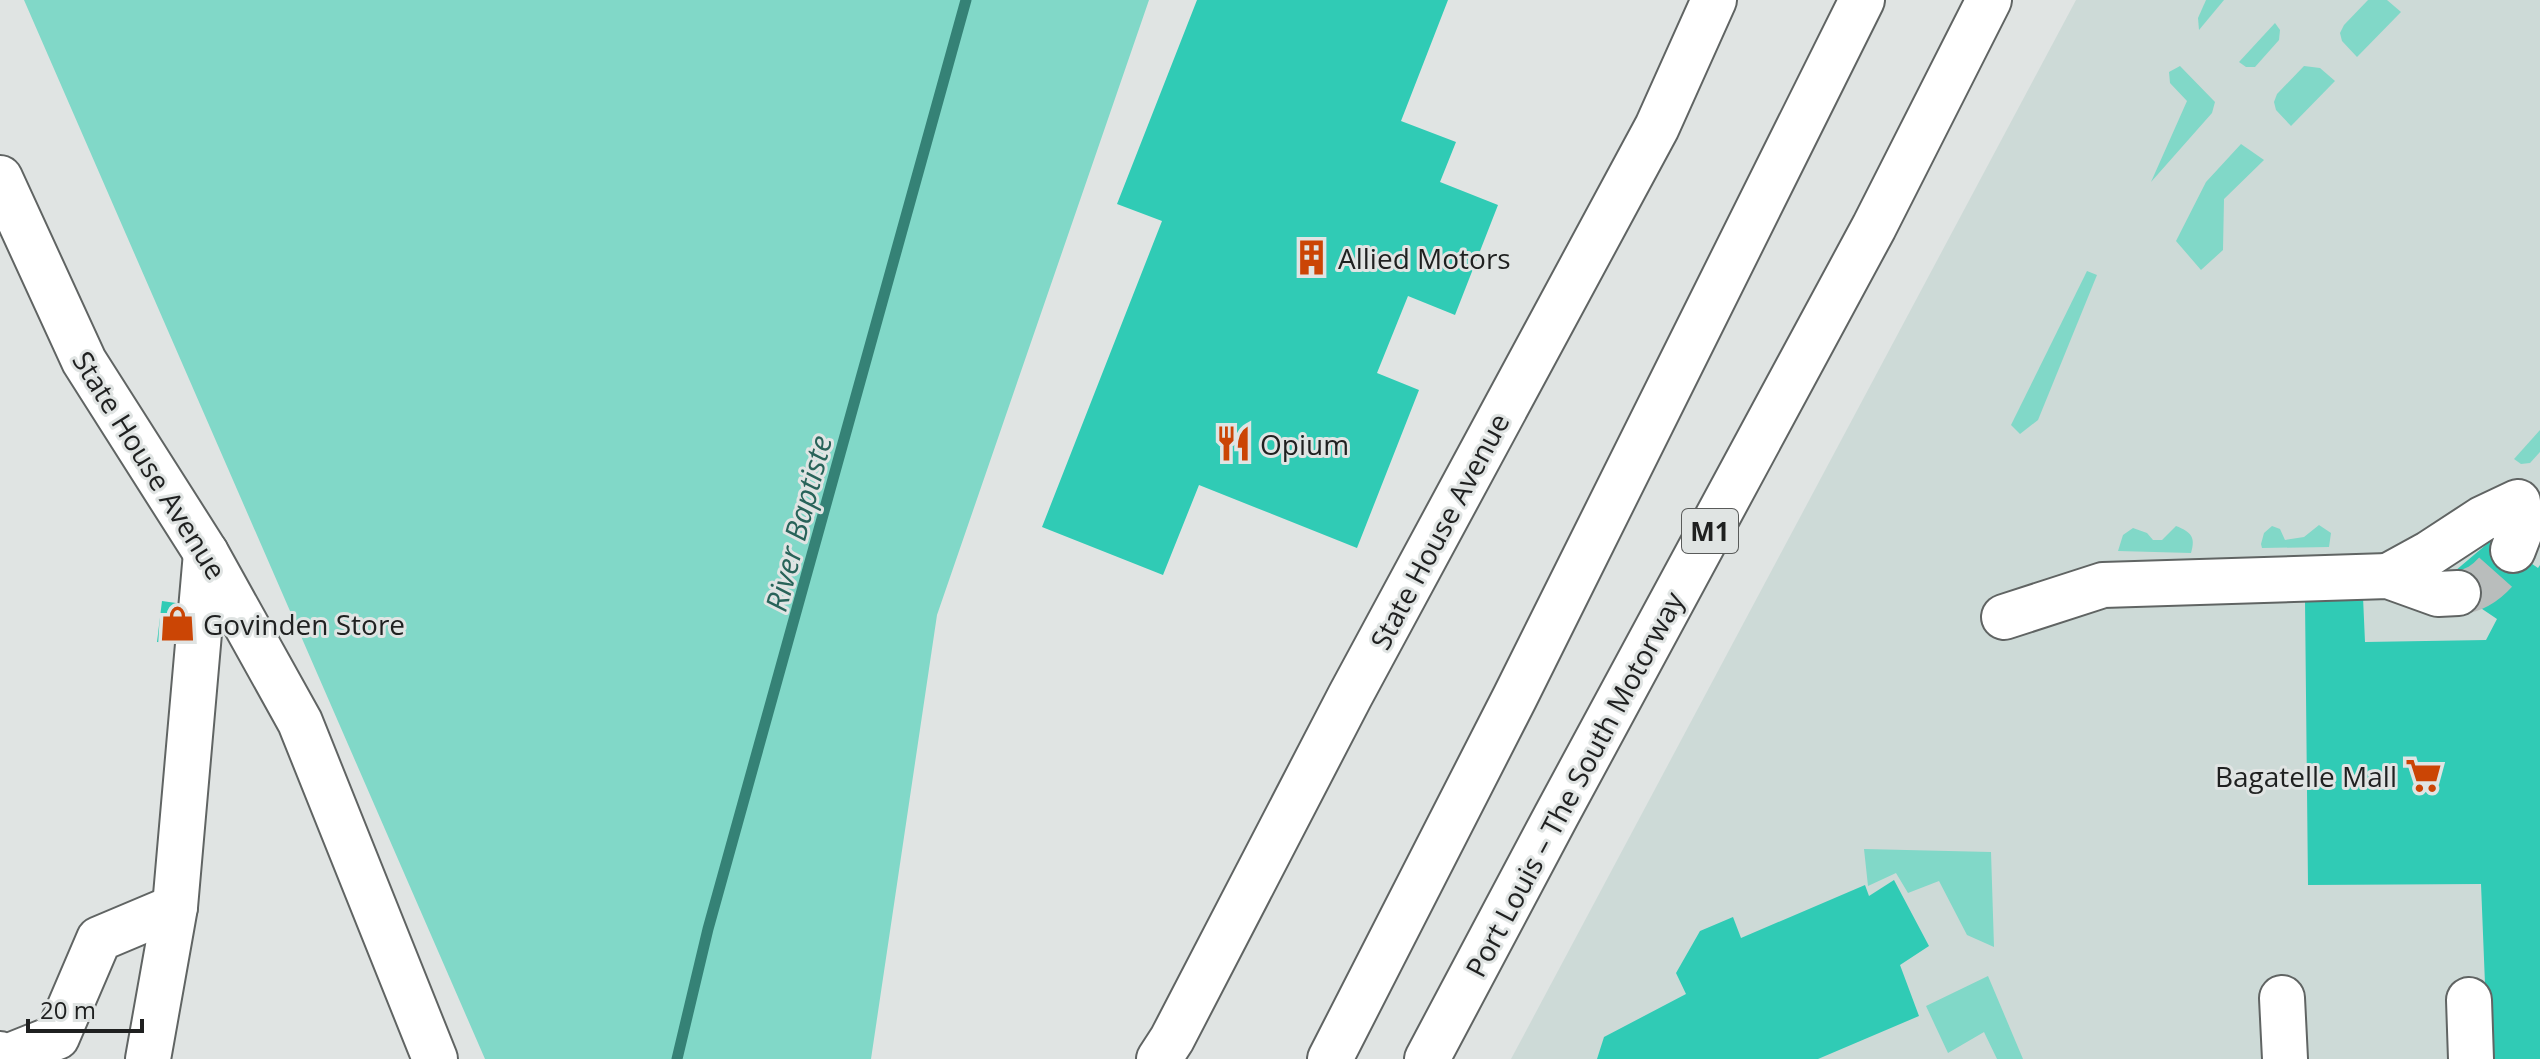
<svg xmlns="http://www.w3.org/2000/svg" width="2540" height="1059" font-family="'Open Sans',sans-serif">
  <rect width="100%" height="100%" fill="#e0e4e3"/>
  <polygon fill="#cddad7" points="2076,0 2540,0 2540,1059 1511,1059"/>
  <g fill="#81d8c8">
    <polygon points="24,0 1149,0 937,615 871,1059 485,1059"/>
    <polygon points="2206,0 2224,0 2199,30 2198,18"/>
    <polygon points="2368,0 2387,0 2401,12 2357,57 2342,41 2340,33 2344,25"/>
    <polygon points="2275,23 2280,30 2279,40 2255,67 2246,67 2239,62"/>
    <polygon points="2180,66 2215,102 2212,113 2151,182 2187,101 2170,83 2169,72"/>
    <polygon points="2304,66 2320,68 2335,81 2291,126 2276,110 2274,102 2277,94"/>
    <polygon points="2241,144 2264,160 2224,199 2223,250 2201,270 2176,241 2206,182"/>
    <polygon points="2087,271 2097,275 2038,420 2020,434 2011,425"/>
    <polygon points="2540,430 2540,452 2530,463 2521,464 2514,459"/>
    <polygon points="2319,525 2331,533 2329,547 2262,548 2261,544 2264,533 2272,526 2280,529 2285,540 2304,537"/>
    <path d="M2176 526C2191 532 2196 537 2191 553L2118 551 2123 535 2133 528 2147 533 2153 540H2162Z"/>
    <polygon points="1864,849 1991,852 1994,947 1967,935 1939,881 1908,893 1896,873 1868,886"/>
    <polygon points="1988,976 2023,1059 1997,1059 1984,1032 1948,1053 1926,1006"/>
  </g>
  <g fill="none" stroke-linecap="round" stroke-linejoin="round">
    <polyline stroke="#358276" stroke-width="11" points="677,1059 708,929 966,0"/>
  </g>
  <g fill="#30cbb5">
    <polygon points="1197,0 1448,0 1401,121 1456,142 1440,182 1498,205 1455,315 1408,296 1377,373 1419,390 1357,548 1199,485 1163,575 1042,527 1162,221 1117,204"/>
    <polygon points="2494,538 2538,568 2540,565 2540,1059 2488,1059 2481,884 2308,885 2305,600 2363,597 2365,642 2486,640 2497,619 2442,582"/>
    <polygon points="162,601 197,606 193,645 157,642"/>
    <polygon points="1894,880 1929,946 1900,965 1919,1016 1818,1059 1597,1059 1604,1037 1686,994 1676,973 1700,931 1733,917 1741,938 1865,885 1869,896"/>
  </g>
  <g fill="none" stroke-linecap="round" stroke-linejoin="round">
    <path stroke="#b9bdbc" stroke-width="44" stroke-dasharray="44 22" stroke-linecap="butt" d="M2458 593C2486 589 2496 572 2513 550"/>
    <defs>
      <g id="minor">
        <polyline points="0,178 84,361 206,553 300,722 435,1059"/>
        <polyline points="2388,576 2430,553 2482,519 2518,502 2521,529 2513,550"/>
        <polyline points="2004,617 2103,585 2388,576 2438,594 2458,593"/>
        <polyline points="2282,998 2285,1059"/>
        <polyline points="2469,1000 2471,1059"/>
        <polyline points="0,1054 7,1057 57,1037 99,939 175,907"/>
        <polyline points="148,1059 175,907 206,553"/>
        <polyline points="1159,1059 1172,1039 1350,696 1657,127 1714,0"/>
      </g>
      <g id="highway">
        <polyline points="1330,1059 1515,697 1862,0"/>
        <polyline points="1427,1059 1556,816 1874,227 1989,0"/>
      </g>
    </defs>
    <use href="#minor" stroke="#606463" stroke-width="48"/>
    <use href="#highway" stroke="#606463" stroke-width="48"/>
    <use href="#minor" stroke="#fff" stroke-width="44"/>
    <use href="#highway" stroke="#fff" stroke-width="44"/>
  </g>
  <defs>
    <symbol id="building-bare" viewBox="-9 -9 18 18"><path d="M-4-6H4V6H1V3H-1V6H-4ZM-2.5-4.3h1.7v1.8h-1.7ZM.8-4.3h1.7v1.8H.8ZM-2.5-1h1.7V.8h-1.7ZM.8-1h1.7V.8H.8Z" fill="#cb4505" stroke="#e0e4e3" stroke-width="2.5" paint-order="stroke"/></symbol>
    <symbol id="restaurant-bare" viewBox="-9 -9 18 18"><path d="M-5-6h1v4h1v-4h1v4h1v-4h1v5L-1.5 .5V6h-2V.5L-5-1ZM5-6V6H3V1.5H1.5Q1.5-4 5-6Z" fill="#cb4505" stroke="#e0e4e3" stroke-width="2.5" paint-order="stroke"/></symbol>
    <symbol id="shop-bare" viewBox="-9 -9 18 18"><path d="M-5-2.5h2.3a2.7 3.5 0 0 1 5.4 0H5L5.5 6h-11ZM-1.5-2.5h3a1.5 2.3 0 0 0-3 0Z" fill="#cb4505" stroke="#e0e4e3" stroke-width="2.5" paint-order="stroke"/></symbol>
    <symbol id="supermarket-bare" viewBox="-9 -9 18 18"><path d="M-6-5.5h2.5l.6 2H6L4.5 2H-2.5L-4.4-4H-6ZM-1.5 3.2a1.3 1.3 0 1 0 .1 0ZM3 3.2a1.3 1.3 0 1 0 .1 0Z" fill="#cb4505" stroke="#e0e4e3" stroke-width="2.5" paint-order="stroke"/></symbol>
  </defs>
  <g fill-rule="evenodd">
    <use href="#building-bare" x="1286" y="232" width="51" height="51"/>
    <use href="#restaurant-bare" x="1208" y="418" width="51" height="51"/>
    <use href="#shop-bare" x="152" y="598" width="51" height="51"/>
    <use href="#supermarket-bare" x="2398" y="750" width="51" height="51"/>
  </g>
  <g text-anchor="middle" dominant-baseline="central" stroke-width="6" stroke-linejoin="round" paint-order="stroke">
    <rect fill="#e0e4e3" stroke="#595b5a" stroke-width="2" x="1682" y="509" width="56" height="44" rx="6"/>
    <g font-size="26" font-weight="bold" fill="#1f2020">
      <text x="1710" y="531">M1</text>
    </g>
    <g font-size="28" fill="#1f2020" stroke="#e0e4e3" text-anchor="start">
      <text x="1338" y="258">Allied Motors</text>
      <text x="1260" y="444">Opium</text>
      <text x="203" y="624">Govinden Store</text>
      <text x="2397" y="776" text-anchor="end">Bagatelle Mall</text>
    </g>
    <g font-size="28" fill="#1f2020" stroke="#e0e4e3">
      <text transform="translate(150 465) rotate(58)">State House Avenue</text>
      <text transform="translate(1439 531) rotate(-62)">State House Avenue</text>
      <text transform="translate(1574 784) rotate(-62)">Port Louis – The South Motorway</text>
    </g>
    <g font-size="30" font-style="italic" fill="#286359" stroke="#e0e4e3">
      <text transform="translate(798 523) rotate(-75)">River Baptiste</text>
    </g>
  </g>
  <path d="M28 1019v12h114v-12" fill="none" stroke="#1f2020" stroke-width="4"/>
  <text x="40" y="1019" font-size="24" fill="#1f2020" stroke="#e0e4e3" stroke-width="6" paint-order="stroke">20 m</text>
</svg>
